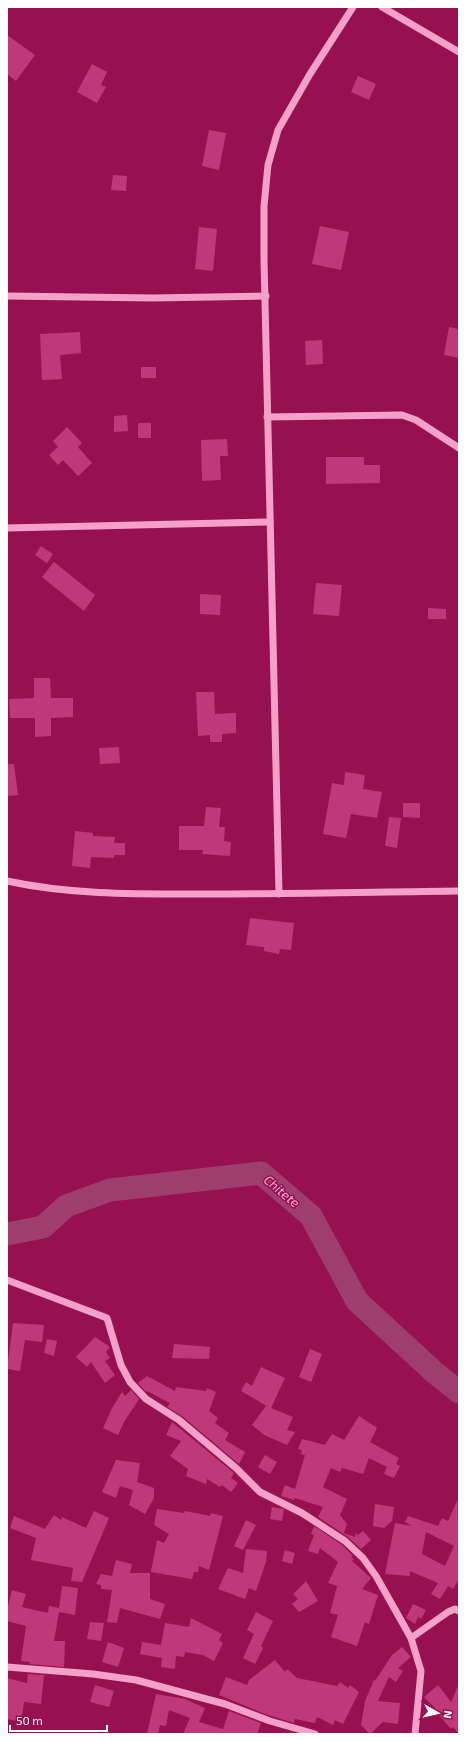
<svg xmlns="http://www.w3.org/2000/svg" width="466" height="1741" font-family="'Exo 2',sans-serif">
  <rect width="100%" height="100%" fill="#971151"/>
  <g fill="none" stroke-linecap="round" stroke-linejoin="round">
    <polyline stroke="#9e3e6c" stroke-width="23" points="7,1234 43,1227 66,1206 110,1190 261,1173 311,1216 357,1301 434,1372 459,1392"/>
  </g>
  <g fill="#bf397a" fill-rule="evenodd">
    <polygon points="7,35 35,55 16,81 7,74"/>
    <polygon points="92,64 107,72 101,85 106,87 97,103 77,92"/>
    <polygon points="358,76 376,84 369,100 351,92"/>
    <polygon points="209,130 226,133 219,170 202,166"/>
    <polygon points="113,175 127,176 126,191 111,190"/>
    <polygon points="320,226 349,232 341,270 312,264"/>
    <polygon points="199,227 217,229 213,271 195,269"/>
    <polygon points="449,327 459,329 459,358 444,355"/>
    <polygon points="80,332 81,353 60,355 62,379 42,380 40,334"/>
    <polygon points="322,340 323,364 306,365 305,341"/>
    <rect x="141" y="367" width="15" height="11"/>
    <polygon points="127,415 128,431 114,432 114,416"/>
    <rect x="138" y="423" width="13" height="15"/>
    <polygon points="67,427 82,443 78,447 92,463 78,476 63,460 58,465 49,455 58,447 53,441"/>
    <polygon points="227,439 228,456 220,456 221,480 202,481 201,440"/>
    <polygon points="326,457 364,457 364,465 380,465 380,483 326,484"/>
    <polygon points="41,546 53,554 47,563 35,555"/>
    <polygon points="54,562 95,595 84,611 42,577"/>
    <polygon points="316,583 342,585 339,616 313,614"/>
    <polygon points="200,594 221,595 220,615 200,614"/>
    <polygon points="428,608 446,609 446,619 428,619"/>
    <polygon points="34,678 50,678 51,698 73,698 73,717 51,718 51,736 35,737 35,718 10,718 9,699 34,698"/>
    <polygon points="196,692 214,692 215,714 236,713 236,733 222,734 222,742 210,742 210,735 198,736"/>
    <polygon points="119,747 120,763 100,764 99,748"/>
    <polygon points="7,764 14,764 18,795 7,796"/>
    <polygon points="345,772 365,775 363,789 382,792 377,818 351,814 346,838 323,834 332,783 344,785"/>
    <polygon points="403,803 420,803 420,818 403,817"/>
    <polygon points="206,807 221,808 219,827 225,827 224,841 231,842 230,856 202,854 203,850 179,850 179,826 204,826"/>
    <polygon points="389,817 401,818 397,848 385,846"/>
    <polygon points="75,831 93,833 93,836 115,837 114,843 125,843 125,855 114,855 114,858 91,857 90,868 72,866"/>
    <polygon points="250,918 294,923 291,950 280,949 279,954 264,951 264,947 246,945"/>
    <polygon points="13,1323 44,1325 42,1342 25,1340 20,1371 7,1369"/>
    <polygon points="95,1337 110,1347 106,1352 110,1358 105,1361 115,1375 105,1383 91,1362 87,1367 76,1357"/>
    <polygon points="47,1339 57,1341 54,1356 44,1353"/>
    <polygon points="174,1344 210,1347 209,1359 172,1358"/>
    <polygon points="310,1349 322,1354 311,1382 299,1377"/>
    <polygon points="261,1367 285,1378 271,1408 293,1417 287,1430 295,1432 287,1445 264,1435 252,1425 266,1406 270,1408 241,1391 246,1382 252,1386"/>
    <polygon points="147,1376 175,1391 176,1387 206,1391 207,1388 216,1392 209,1411 218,1418 215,1423 229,1433 225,1440 245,1452 239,1464 182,1416 167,1407 170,1403 147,1391 146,1392 138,1383"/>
    <polygon points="131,1390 139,1399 124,1422 118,1435 103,1428 112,1408 122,1392 125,1396"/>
    <polygon points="359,1416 377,1428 370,1442 399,1458 396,1464 400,1466 394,1478 384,1474 387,1467 369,1458 363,1474 342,1468 340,1472 331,1468 323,1487 347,1499 340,1515 347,1524 344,1533 355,1537 356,1533 358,1535 363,1531 371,1540 361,1549 348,1537 318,1517 323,1507 295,1498 294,1500 281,1496 285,1485 295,1489 305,1455 301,1454 302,1450 298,1449 302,1439 325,1445 332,1434 344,1440"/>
    <polygon points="172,1422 234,1473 231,1478 238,1483 231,1492 222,1485 220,1487 207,1479 206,1484 186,1476 188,1469 170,1456 181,1441 166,1435"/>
    <polygon points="265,1455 277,1462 270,1474 258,1467"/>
    <polygon points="116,1460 140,1463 137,1482 154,1488 154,1498 145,1514 129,1505 133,1490 120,1486 116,1498 102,1492"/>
    <path d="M459 1497V1579L453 1589 448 1586 440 1599 431 1594 438 1583 410 1571V1576L385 1574 395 1523 412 1526 405 1522 408 1516 438 1526 442 1518 448 1521ZM426 1532 454 1546 445 1566 422 1554Z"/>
    <polygon points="375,1504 394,1507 392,1521 384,1528 373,1526"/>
    <polygon points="272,1507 284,1509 282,1521 270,1519"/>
    <polygon points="157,1509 184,1513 185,1511 210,1516 211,1513 223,1516 209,1570 199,1566 198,1572 194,1572 192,1579 151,1572 157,1540 164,1543 169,1534 154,1525"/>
    <polygon points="94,1511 109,1518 82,1582 71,1581 73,1568 31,1560 36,1538 10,1528 14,1516 45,1529 54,1515 61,1520 62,1517 86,1528"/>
    <polygon points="246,1520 256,1525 243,1550 234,1546"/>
    <polygon points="314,1526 342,1545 353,1556 351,1557 354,1559 352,1561 371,1578 362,1589 378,1595 369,1624 365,1622 357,1646 331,1637 338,1615 330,1613 337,1586 328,1583 338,1562 320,1548 318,1554 308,1551 314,1535 311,1534"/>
    <polygon points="246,1549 267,1551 266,1562 256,1591 249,1588 245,1599 218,1589 228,1568 243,1573"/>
    <polygon points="285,1550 295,1553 292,1564 282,1561"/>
    <polygon points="116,1560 132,1564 130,1573 150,1573 150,1599 165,1604 160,1619 120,1608 117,1623 107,1622 112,1590 101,1589 101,1585 96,1584 101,1574 112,1576"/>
    <polygon points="306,1581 318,1601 299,1612 292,1604 298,1599 293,1594"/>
    <polygon points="62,1586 78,1588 75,1615 59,1612 54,1641 65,1641 64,1667 29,1664 30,1662 21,1661 26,1626 7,1621 7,1610 12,1590 26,1594 22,1607 48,1613 49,1606 59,1608"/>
    <polygon points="413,1604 426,1610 421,1619 418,1617 415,1624 406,1618"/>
    <polygon points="256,1612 273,1621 261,1646 263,1648 255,1664 243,1658 254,1634 247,1630"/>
    <polygon points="191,1618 222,1634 219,1640 223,1643 214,1661 203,1655 185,1652 184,1657 176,1656 175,1669 161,1667 162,1658 140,1654 142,1642 161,1645 165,1623 189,1627"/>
    <polygon points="90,1622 104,1623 101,1641 87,1639"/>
    <polygon points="108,1642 124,1648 118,1667 102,1662"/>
    <polygon points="402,1647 411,1657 398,1668 403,1671 396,1682 389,1677 378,1701 400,1703 398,1724 383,1722 370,1734 361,1725 365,1701 374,1680 375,1681 392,1655"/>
    <polygon points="275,1660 285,1672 287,1669 297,1678 337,1686 340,1682 348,1688 350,1685 359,1692 343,1724 335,1720 333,1725 317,1717 315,1723 295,1719 294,1723 265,1714 219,1695 226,1677 247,1685 249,1680"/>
    <polygon points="28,1674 44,1675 41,1704 24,1702 21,1722 7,1719 7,1678 27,1683"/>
    <polygon points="459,1684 459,1734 453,1727 451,1729 433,1708 435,1708 424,1697 438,1685 451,1702"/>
    <polygon points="95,1685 114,1691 109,1707 90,1702"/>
    <polygon points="156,1694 185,1699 205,1708 199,1722 223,1729 229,1711 261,1723 257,1734 183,1734 190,1718 169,1710 166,1726 160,1725 158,1734 147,1734"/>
  </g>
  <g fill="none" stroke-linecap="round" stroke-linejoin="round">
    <g stroke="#f4a1ca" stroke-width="7">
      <polyline points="382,7 459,52"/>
      <polyline points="7,296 153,298 266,296"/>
      <polyline points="267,417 402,415 416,420 459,448"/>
      <polyline points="7,528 270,522"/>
      <path d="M7 881C71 895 138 894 204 894 289 894 374 892 459 891"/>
      <polyline points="279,894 264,260 264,206 268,165 278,130 310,74 353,7"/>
      <polyline points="7,1280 107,1318 121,1365 130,1382 146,1399 179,1420 236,1468 260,1492 302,1513 345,1541 363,1558 376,1576 411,1638 421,1671 415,1734"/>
      <polyline points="411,1638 448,1612 455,1609 459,1611"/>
      <polyline points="7,1667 93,1674 136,1680 225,1704 270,1721 315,1734"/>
    </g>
  </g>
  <g text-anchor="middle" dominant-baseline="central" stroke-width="3" stroke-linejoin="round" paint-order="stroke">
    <g font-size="13" font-style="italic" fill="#faadd4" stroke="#971151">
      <text transform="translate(282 1191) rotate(40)">Chitete</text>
    </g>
  </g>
  <rect width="466" height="1741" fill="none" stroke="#ffffff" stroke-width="16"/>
  <g transform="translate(438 1713) rotate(98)" stroke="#971151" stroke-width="3" paint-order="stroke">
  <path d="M0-3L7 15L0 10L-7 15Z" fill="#ffffff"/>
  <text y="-6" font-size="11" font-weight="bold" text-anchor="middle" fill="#ffffff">N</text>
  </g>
  <path d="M10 1725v6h97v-6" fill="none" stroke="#ffffff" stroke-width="2"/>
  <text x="16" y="1725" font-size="12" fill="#ffffff" stroke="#971151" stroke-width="3" paint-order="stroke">50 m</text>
</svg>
